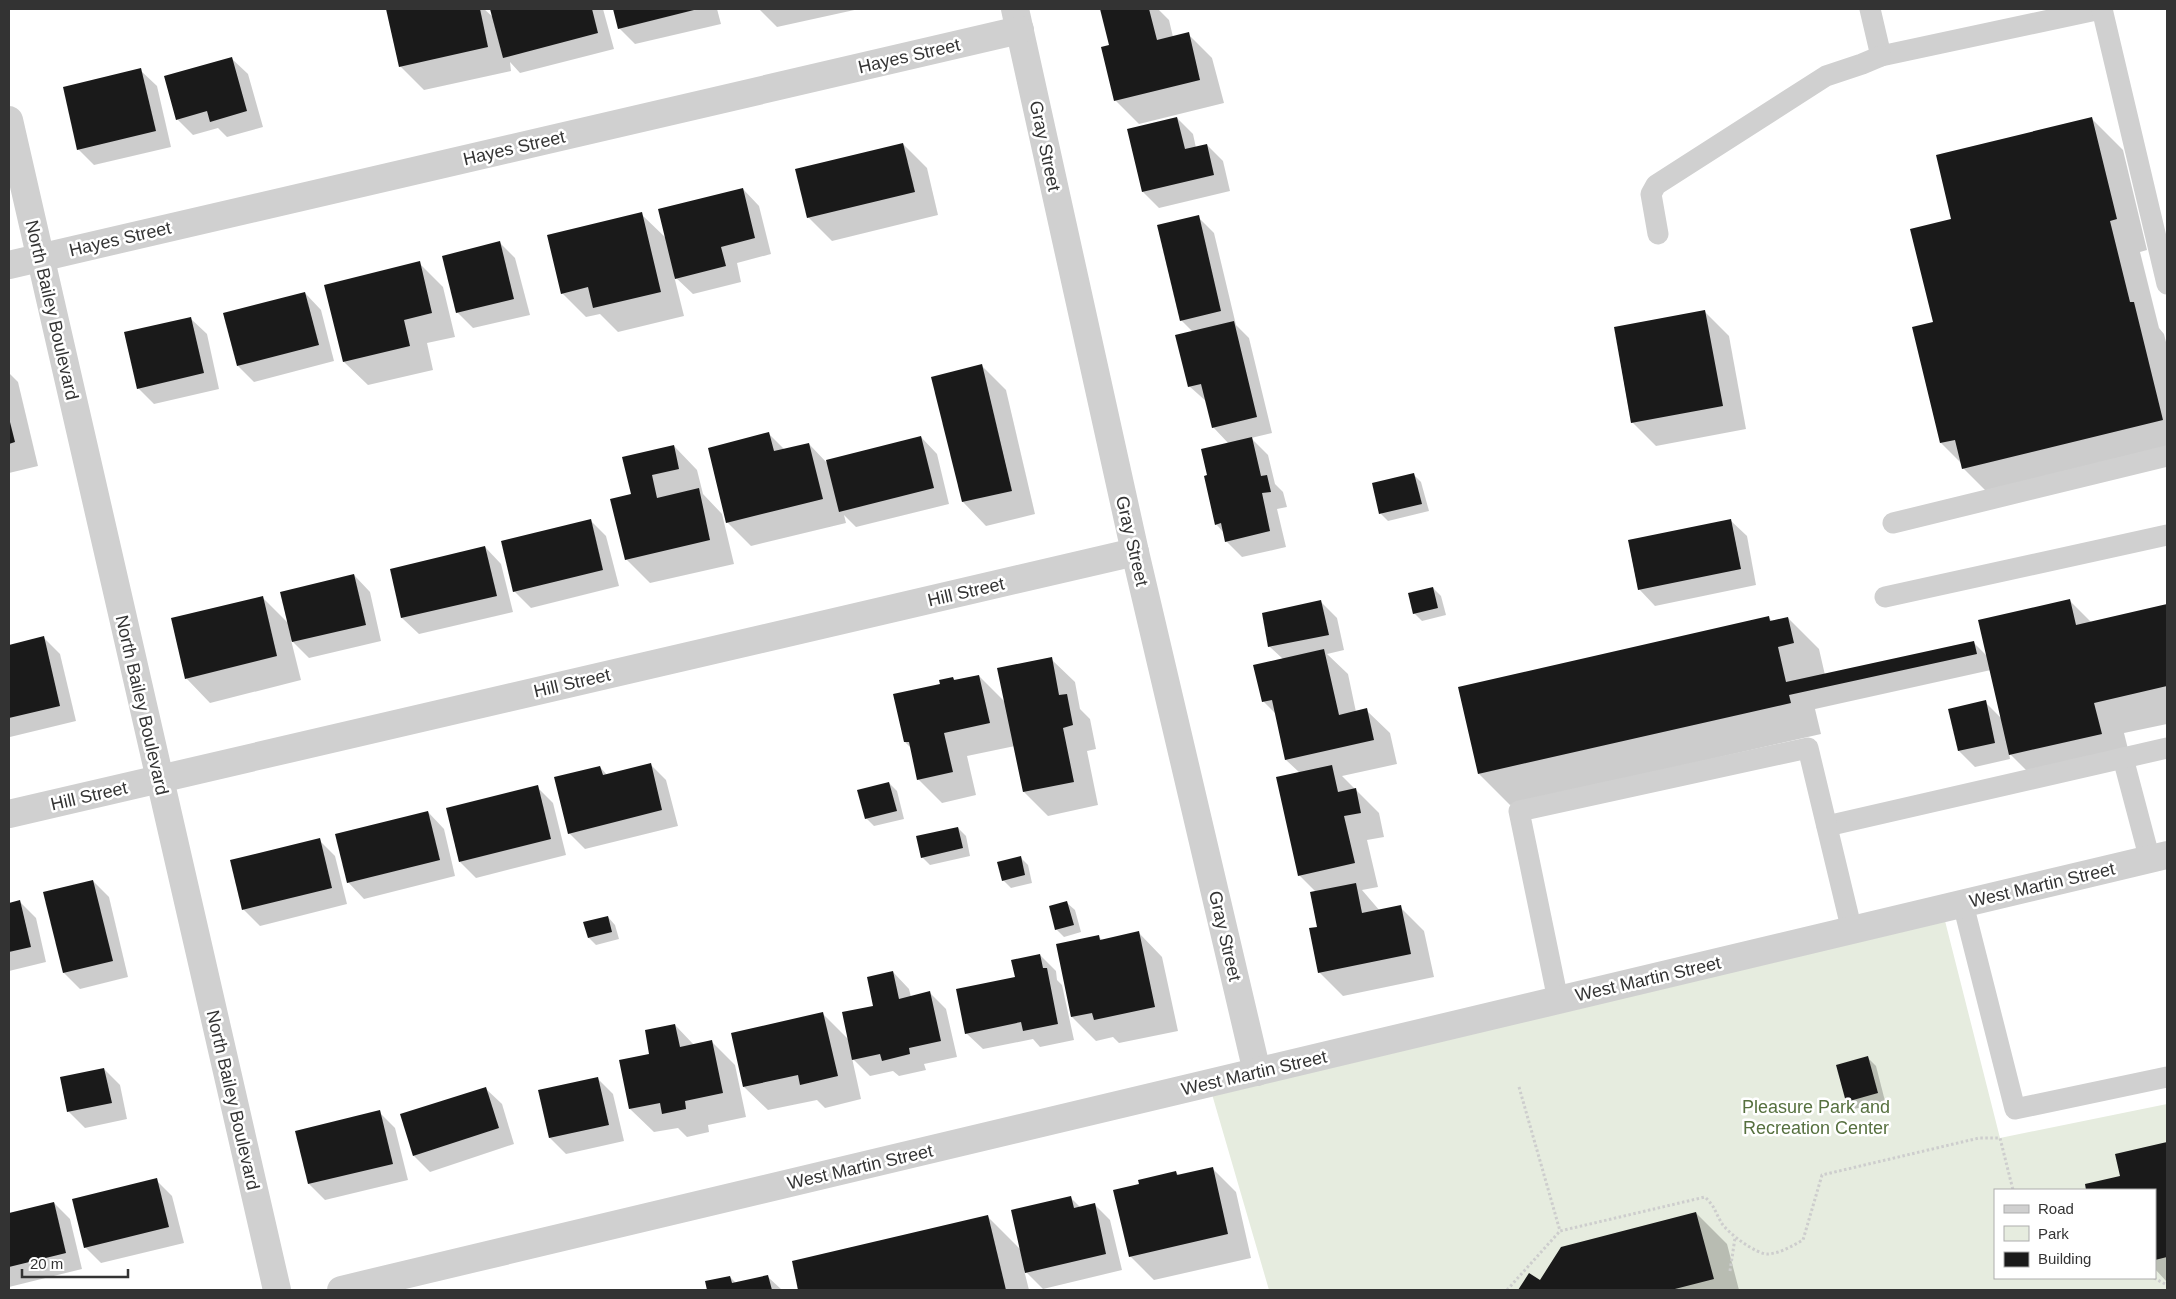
<svg xmlns="http://www.w3.org/2000/svg" width="2176" height="1299" font-family="Arial,sans-serif">
  <rect width="100%" height="100%" fill="#fff"/>
  <path fill="#e6ecdf" fill-rule="evenodd" d="M1942 909 2000 1138 2167 1104V1290H1269L1209 1084ZM1995 1190H2155V1278H1995Z"/>
  <g fill="#0003">
    <polygon points="387,9 484,9 494,18 491,9 603,9 614,49 520,73 510,62 511,71 424,90 400,66"/>
    <polygon points="614,9 717,9 721,24 635,44 619,28"/>
    <polygon points="759,9 859,9 777,27"/>
    <polygon points="1102,9 1158,9 1169,20 1173,37 1188,34 1212,58 1224,103 1139,124 1115,100 1110,45"/>
    <polygon points="231,58 248,74 263,127 227,137 218,128 193,135 177,119"/>
    <polygon points="140,70 157,86 171,147 94,165 78,149"/>
    <polygon points="1177,118 1193,134 1196,148 1207,145 1223,161 1230,191 1159,208 1143,192"/>
    <polygon points="2092,119 2123,150 2147,250 2140,252 2159,328 2164,334 2167,346 2167,457 1994,499 1963,468 1962,464 1941,443 1914,328 1934,323"/>
    <polygon points="903,144 927,168 938,215 832,241 808,217"/>
    <polygon points="743,189 759,206 771,254 737,263 741,282 693,294 674,276 684,316 618,332 600,314 586,317 562,293 641,214 667,239"/>
    <polygon points="1198,217 1214,233 1236,325 1249,338 1272,433 1251,438 1268,455 1275,484 1283,492 1287,507 1277,509 1286,547 1242,557 1226,541 1224,533 1216,524 1208,476 1229,444 1213,427 1207,402 1189,386 1193,332 1181,320"/>
    <polygon points="499,242 515,258 530,315 473,328 457,312"/>
    <polygon points="419,263 443,287 455,337 427,343 433,370 368,385 344,362"/>
    <polygon points="305,293 321,310 334,361 254,382 238,366"/>
    <polygon points="1705,312 1729,336 1746,429 1656,446 1632,422"/>
    <polygon points="190,318 207,334 219,389 154,404 138,388"/>
    <polygon points="982,366 1006,390 1035,514 986,526 963,502"/>
    <polygon points="9,373 18,382 38,466 9,473"/>
    <polygon points="769,434 785,450 809,444 828,464 921,437 937,454 949,504 856,527 844,515 846,523 751,546 727,522"/>
    <polygon points="674,446 697,470 703,494 722,514 734,564 650,583 626,559 632,495"/>
    <polygon points="1413,474 1421,482 1429,511 1388,521 1381,514"/>
    <polygon points="590,520 606,536 619,586 531,608 514,591"/>
    <polygon points="1730,520 1747,536 1756,585 1655,606 1639,589"/>
    <polygon points="485,547 501,564 513,612 419,634 402,618 391,570"/>
    <polygon points="354,575 370,592 381,641 309,658 291,640 301,680 210,703 187,679 172,619 262,597 288,623"/>
    <polygon points="1433,588 1441,596 1446,615 1422,621 1414,613"/>
    <polygon points="2069,600 2092,623 2167,605 2167,724 2124,733 2132,765 2041,785 2009,753 2010,759 1975,767 1959,751 1985,702 2002,719 1991,670 1815,709 1821,734 1510,805 1479,774 1769,618 1772,621 1788,618 1819,649 1825,675 1973,642 1988,657"/>
    <polygon points="1321,602 1337,618 1344,650 1327,654 1348,674 1356,712 1366,710 1390,733 1397,764 1342,776 1379,813 1384,837 1367,840 1378,887 1362,890 1380,911 1400,907 1424,931 1434,977 1343,996 1319,972 1319,928 1316,892 1299,875 1300,773 1286,760 1277,715 1263,701 1283,659 1270,647"/>
    <polygon points="44,638 60,654 76,721 10,737 9,646"/>
    <polygon points="1051,659 1075,682 1080,709 1090,719 1096,749 1087,751 1098,805 1048,816 1024,792 1015,746 967,756 976,795 942,803 918,779 911,748 905,742 942,685 953,678 956,681 979,676 1006,703"/>
    <polygon points="650,764 666,780 678,826 585,849 569,833 600,767 607,775"/>
    <polygon points="889,783 897,791 904,819 874,826 866,818"/>
    <polygon points="537,787 553,803 566,855 476,878 460,862"/>
    <polygon points="428,812 444,829 455,876 364,899 348,882"/>
    <polygon points="958,828 966,836 970,856 930,865 922,857"/>
    <polygon points="319,840 335,856 347,904 260,926 244,910 232,861"/>
    <polygon points="1020,857 1028,865 1032,883 1011,888 1003,880"/>
    <polygon points="93,881 109,897 128,977 80,989 64,973"/>
    <polygon points="20,902 36,918 46,962 9,971 9,904"/>
    <polygon points="1067,903 1075,910 1081,932 1064,937 1056,929"/>
    <polygon points="608,917 615,925 619,939 596,945 589,938"/>
    <polygon points="1139,933 1162,957 1178,1031 1119,1043 1113,1037 1096,1041 1072,1017 1057,945 1098,936 1103,941"/>
    <polygon points="1040,955 1056,971 1057,980 1062,985 1074,1040 1040,1047 1033,1039 983,1049 966,1033"/>
    <polygon points="893,972 909,989 911,997 930,993 946,1009 957,1057 924,1064 926,1070 899,1076 893,1071 870,1076 852,1058 861,1099 825,1108 817,1100 768,1110 744,1087 823,1014 849,1040 874,1007"/>
    <polygon points="675,1025 694,1045 712,1042 735,1065 746,1117 708,1125 709,1132 687,1137 678,1128 654,1132 630,1109 651,1055"/>
    <polygon points="1868,1058 1876,1066 1885,1101 1854,1109 1847,1101"/>
    <polygon points="104,1069 120,1085 127,1119 85,1128 69,1112"/>
    <polygon points="597,1078 613,1094 624,1141 566,1154 550,1138 540,1091"/>
    <polygon points="485,1088 502,1104 514,1144 430,1172 414,1156"/>
    <polygon points="379,1112 395,1128 408,1180 325,1200 309,1184"/>
    <polygon points="2167,1143 2167,1282 2155,1269 2155,1190 2087,1190 2086,1185 2121,1177 2116,1155"/>
    <polygon points="1212,1168 1236,1192 1251,1258 1154,1280 1130,1256 1140,1185 1176,1172 1179,1176"/>
    <polygon points="156,1180 172,1196 184,1243 101,1263 85,1247"/>
    <polygon points="1071,1198 1081,1208 1094,1204 1110,1220 1122,1270 1043,1289 1024,1270 1029,1290 800,1290 793,1262 988,1217 1021,1250"/>
    <polygon points="54,1203 70,1219 82,1269 9,1287 9,1214"/>
    <polygon points="1696,1213 1727,1244 1739,1290 1519,1290 1529,1275 1540,1282"/>
    <polygon points="730,1277 736,1283 768,1277 782,1290 708,1290 706,1282"/>
  </g>
  <g fill="#1a1a1a">
    <polygon points="386,9 480,9 488,47 399,67"/>
    <polygon points="490,9 592,9 598,33 503,58"/>
    <polygon points="613,9 698,9 618,29"/>
    <polygon points="1100,9 1149,9 1157,40 1189,32 1200,80 1114,101 1101,47 1109,45"/>
    <polygon points="232,57 247,111 210,122 207,111 176,120 164,76"/>
    <polygon points="141,68 156,131 77,150 63,87"/>
    <polygon points="1177,117 1185,149 1207,144 1214,175 1142,192 1127,129"/>
    <polygon points="2092,117 2117,219 2110,221 2130,302 2134,302 2163,420 1962,469 1955,440 1940,443 1912,327 1933,322 1910,229 1951,219 1936,155"/>
    <polygon points="903,143 915,192 807,218 795,169"/>
    <polygon points="743,188 755,238 721,247 726,266 675,279 658,209"/>
    <polygon points="642,212 661,292 593,308 588,287 561,294 547,235"/>
    <polygon points="1199,215 1221,311 1180,321 1157,225"/>
    <polygon points="500,241 514,299 456,313 442,256"/>
    <polygon points="420,261 432,313 404,320 410,346 343,362 324,285"/>
    <polygon points="305,292 319,345 237,366 223,313"/>
    <polygon points="1705,310 1723,406 1631,423 1614,327"/>
    <polygon points="191,317 204,373 137,389 124,332"/>
    <polygon points="1234,321 1257,417 1212,428 1201,384 1188,387 1175,335"/>
    <polygon points="982,364 1012,491 962,502 931,377"/>
    <polygon points="9,418 15,442 9,444"/>
    <polygon points="769,432 774,451 809,443 823,499 726,523 708,448"/>
    <polygon points="921,436 934,488 839,512 826,460"/>
    <polygon points="1252,437 1261,476 1267,475 1271,492 1262,493 1270,531 1225,542 1221,523 1215,525 1204,476 1207,475 1201,449"/>
    <polygon points="674,445 679,469 652,475 657,498 699,488 710,540 625,560 610,499 631,494 622,457"/>
    <polygon points="1414,473 1422,504 1379,514 1372,483"/>
    <polygon points="591,519 603,570 513,592 501,541"/>
    <polygon points="1731,519 1741,569 1638,590 1628,540"/>
    <polygon points="485,546 497,596 401,618 390,569"/>
    <polygon points="354,574 366,625 292,642 280,592"/>
    <polygon points="1433,587 1438,608 1413,614 1408,593"/>
    <polygon points="263,596 277,656 185,679 171,618"/>
    <polygon points="2070,599 2076,625 2167,604 2167,686 2094,703 2102,734 2009,755 1978,620"/>
    <polygon points="1321,600 1329,635 1268,647 1262,613"/>
    <polygon points="1769,616 1770,621 1788,617 1794,643 1778,647 1786,682 1974,641 1977,654 1789,695 1791,703 1478,774 1458,687"/>
    <polygon points="44,636 60,706 9,718 9,645"/>
    <polygon points="1324,649 1339,715 1367,708 1374,740 1285,760 1272,700 1262,702 1253,665"/>
    <polygon points="1052,657 1059,695 1067,694 1073,725 1063,728 1074,782 1023,792 997,668"/>
    <polygon points="979,675 990,723 944,733 953,772 917,780 909,742 904,742 893,694 940,684 939,680 953,677 954,680"/>
    <polygon points="1986,700 1995,743 1958,751 1948,709"/>
    <polygon points="651,763 662,810 568,834 554,777 600,766 603,775"/>
    <polygon points="1332,765 1338,792 1356,788 1361,813 1344,816 1355,863 1298,876 1276,777"/>
    <polygon points="889,782 897,811 865,819 857,790"/>
    <polygon points="538,785 551,839 459,862 446,808"/>
    <polygon points="428,811 440,860 347,883 335,834"/>
    <polygon points="958,827 963,848 921,858 916,836"/>
    <polygon points="320,838 332,888 242,910 230,860"/>
    <polygon points="1021,856 1025,875 1002,881 997,862"/>
    <polygon points="93,880 113,961 63,973 43,892"/>
    <polygon points="1356,883 1362,913 1401,905 1411,954 1318,973 1309,928 1317,927 1310,892"/>
    <polygon points="20,900 31,947 9,952 9,903"/>
    <polygon points="1067,901 1074,925 1055,930 1049,906"/>
    <polygon points="608,916 612,932 588,938 583,922"/>
    <polygon points="1139,931 1155,1007 1094,1020 1092,1013 1071,1017 1056,944 1099,935 1100,940"/>
    <polygon points="1040,954 1043,968 1047,968 1058,1024 1023,1031 1021,1022 965,1034 956,989 1015,977 1011,960"/>
    <polygon points="893,971 899,999 930,991 941,1041 909,1048 910,1054 882,1061 880,1054 852,1060 842,1012 873,1006 867,977"/>
    <polygon points="823,1012 838,1076 800,1085 798,1075 743,1087 731,1033"/>
    <polygon points="675,1024 680,1047 712,1040 723,1093 685,1101 686,1109 662,1114 660,1103 629,1109 619,1060 649,1054 645,1030"/>
    <polygon points="1868,1056 1878,1093 1846,1102 1836,1065"/>
    <polygon points="104,1068 112,1103 67,1112 60,1077"/>
    <polygon points="598,1077 609,1125 549,1138 538,1090"/>
    <polygon points="486,1087 499,1128 413,1156 400,1114"/>
    <polygon points="380,1110 393,1164 308,1184 295,1131"/>
    <polygon points="2167,1142 2167,1257 2155,1260 2155,1190 2086,1190 2085,1184 2120,1176 2115,1154"/>
    <polygon points="1213,1167 1228,1234 1129,1257 1113,1190 1139,1184 1138,1180 1176,1171 1177,1175"/>
    <polygon points="157,1178 169,1227 84,1248 72,1199"/>
    <polygon points="1071,1196 1074,1208 1095,1203 1106,1254 1025,1273 1011,1210"/>
    <polygon points="54,1202 66,1253 9,1267 9,1213"/>
    <polygon points="1696,1212 1714,1279 1671,1290 1518,1290 1529,1273 1540,1280 1561,1247"/>
    <polygon points="988,1215 1006,1290 798,1290 792,1261"/>
    <polygon points="768,1275 772,1290 707,1290 705,1281 730,1276 732,1283"/>
  </g>
  <g fill="none" stroke-linecap="round" stroke-linejoin="round">
    <g stroke="#cdcdcd" stroke-width="3" stroke-dasharray="2.5 2.5" stroke-linecap="butt">
      <path d="M1519 1087 1560 1231 1705 1197C1716 1208 1714 1210 1721 1222 1726 1232 1757 1255 1768 1254 1781 1253 1792 1246 1803 1240L1822 1175 1979 1138H2000L2013 1190"/>
      <polyline points="1730,1271 1735,1238"/>
      <polyline points="2154,1278 2167,1285"/>
      <polyline points="1507,1290 1560,1231"/>
    </g>
    <g stroke="#d0d0d0" stroke-width="21">
      <polyline points="1870,9 1881,56 2101,9"/>
      <polyline points="2103,9 2102,9 2167,284"/>
      <polyline points="1658,234 1651,194 1656,185 1826,76 1862,64 1881,56"/>
      <polyline points="1893,523 2167,456"/>
      <polyline points="1885,597 2167,535"/>
      <polyline points="2123,758 2150,860"/>
      <polyline points="1827,826 2167,748"/>
      <polyline points="1963,904 2015,1109 2167,1077"/>
      <polyline points="1558,1000 1519,811 1808,748 1852,931"/>
    </g>
    <g stroke="#d0d0d0" stroke-width="28">
      <polyline points="1015,9 1135,552 1257,1072"/>
      <polyline points="9,120 277,1290"/>
      <polyline points="9,265 1020,30"/>
      <polyline points="9,814 1135,552"/>
      <polyline points="341,1290 2167,855"/>
    </g>
  </g>
  <g text-anchor="middle" dominant-baseline="central" stroke-width="5" stroke-linejoin="round" paint-order="stroke">
    <g font-size="18" fill="#333" stroke="#fff">
      <text transform="translate(909 56) rotate(-13)">Hayes Street</text>
      <text transform="translate(1045 146) rotate(78)">Gray Street</text>
      <text transform="translate(514 148) rotate(-13)">Hayes Street</text>
      <text transform="translate(120 239) rotate(-13)">Hayes Street</text>
      <text transform="translate(52 310) rotate(77)">North Bailey Boulevard</text>
      <text transform="translate(1132 541) rotate(77)">Gray Street</text>
      <text transform="translate(966 592) rotate(-13)">Hill Street</text>
      <text transform="translate(572 683) rotate(-13)">Hill Street</text>
      <text transform="translate(142 705) rotate(77)">North Bailey Boulevard</text>
      <text transform="translate(89 796) rotate(-13)">Hill Street</text>
      <text transform="translate(2042 885) rotate(-13)">West Martin Street</text>
      <text transform="translate(1225 936) rotate(77)">Gray Street</text>
      <text transform="translate(1648 979) rotate(-13)">West Martin Street</text>
      <text transform="translate(1254 1073) rotate(-13)">West Martin Street</text>
      <text transform="translate(233 1100) rotate(77)">North Bailey Boulevard</text>
      <text transform="translate(860 1167) rotate(-13)">West Martin Street</text>
    </g>
    <g font-size="18" fill="#56703f" stroke="#fff">
      <text x="1816" y="1107">Pleasure Park and<tspan x="1816" dy="21">Recreation Center</tspan></text>
    </g>
  </g>
  <rect width="2176" height="1299" fill="none" stroke="#333333" stroke-width="20"/>
  <rect x="1994" y="1189" width="162" height="90" fill="#ffffff" stroke="#adadad"/>
  <rect x="2004" y="1205" width="25" height="8" fill="#d0d0d0" stroke="#adadad"/>
  <text x="2038" y="1214" font-size="15" fill="#333333">Road</text>
  <rect x="2004" y="1226" width="25" height="15" fill="#e6ecdf" stroke="#adadad"/>
  <text x="2038" y="1239" font-size="15" fill="#333333">Park</text>
  <rect x="2004" y="1252" width="25" height="15" fill="#1a1a1a" stroke="#adadad"/>
  <text x="2038" y="1264" font-size="15" fill="#333333">Building</text>
  <path d="M22 1269v8h106v-8" fill="none" stroke="#333333" stroke-width="2.5"/>
  <text x="30" y="1269" font-size="15" fill="#333333" stroke="#ffffff" stroke-width="4" paint-order="stroke">20 m</text>
</svg>
